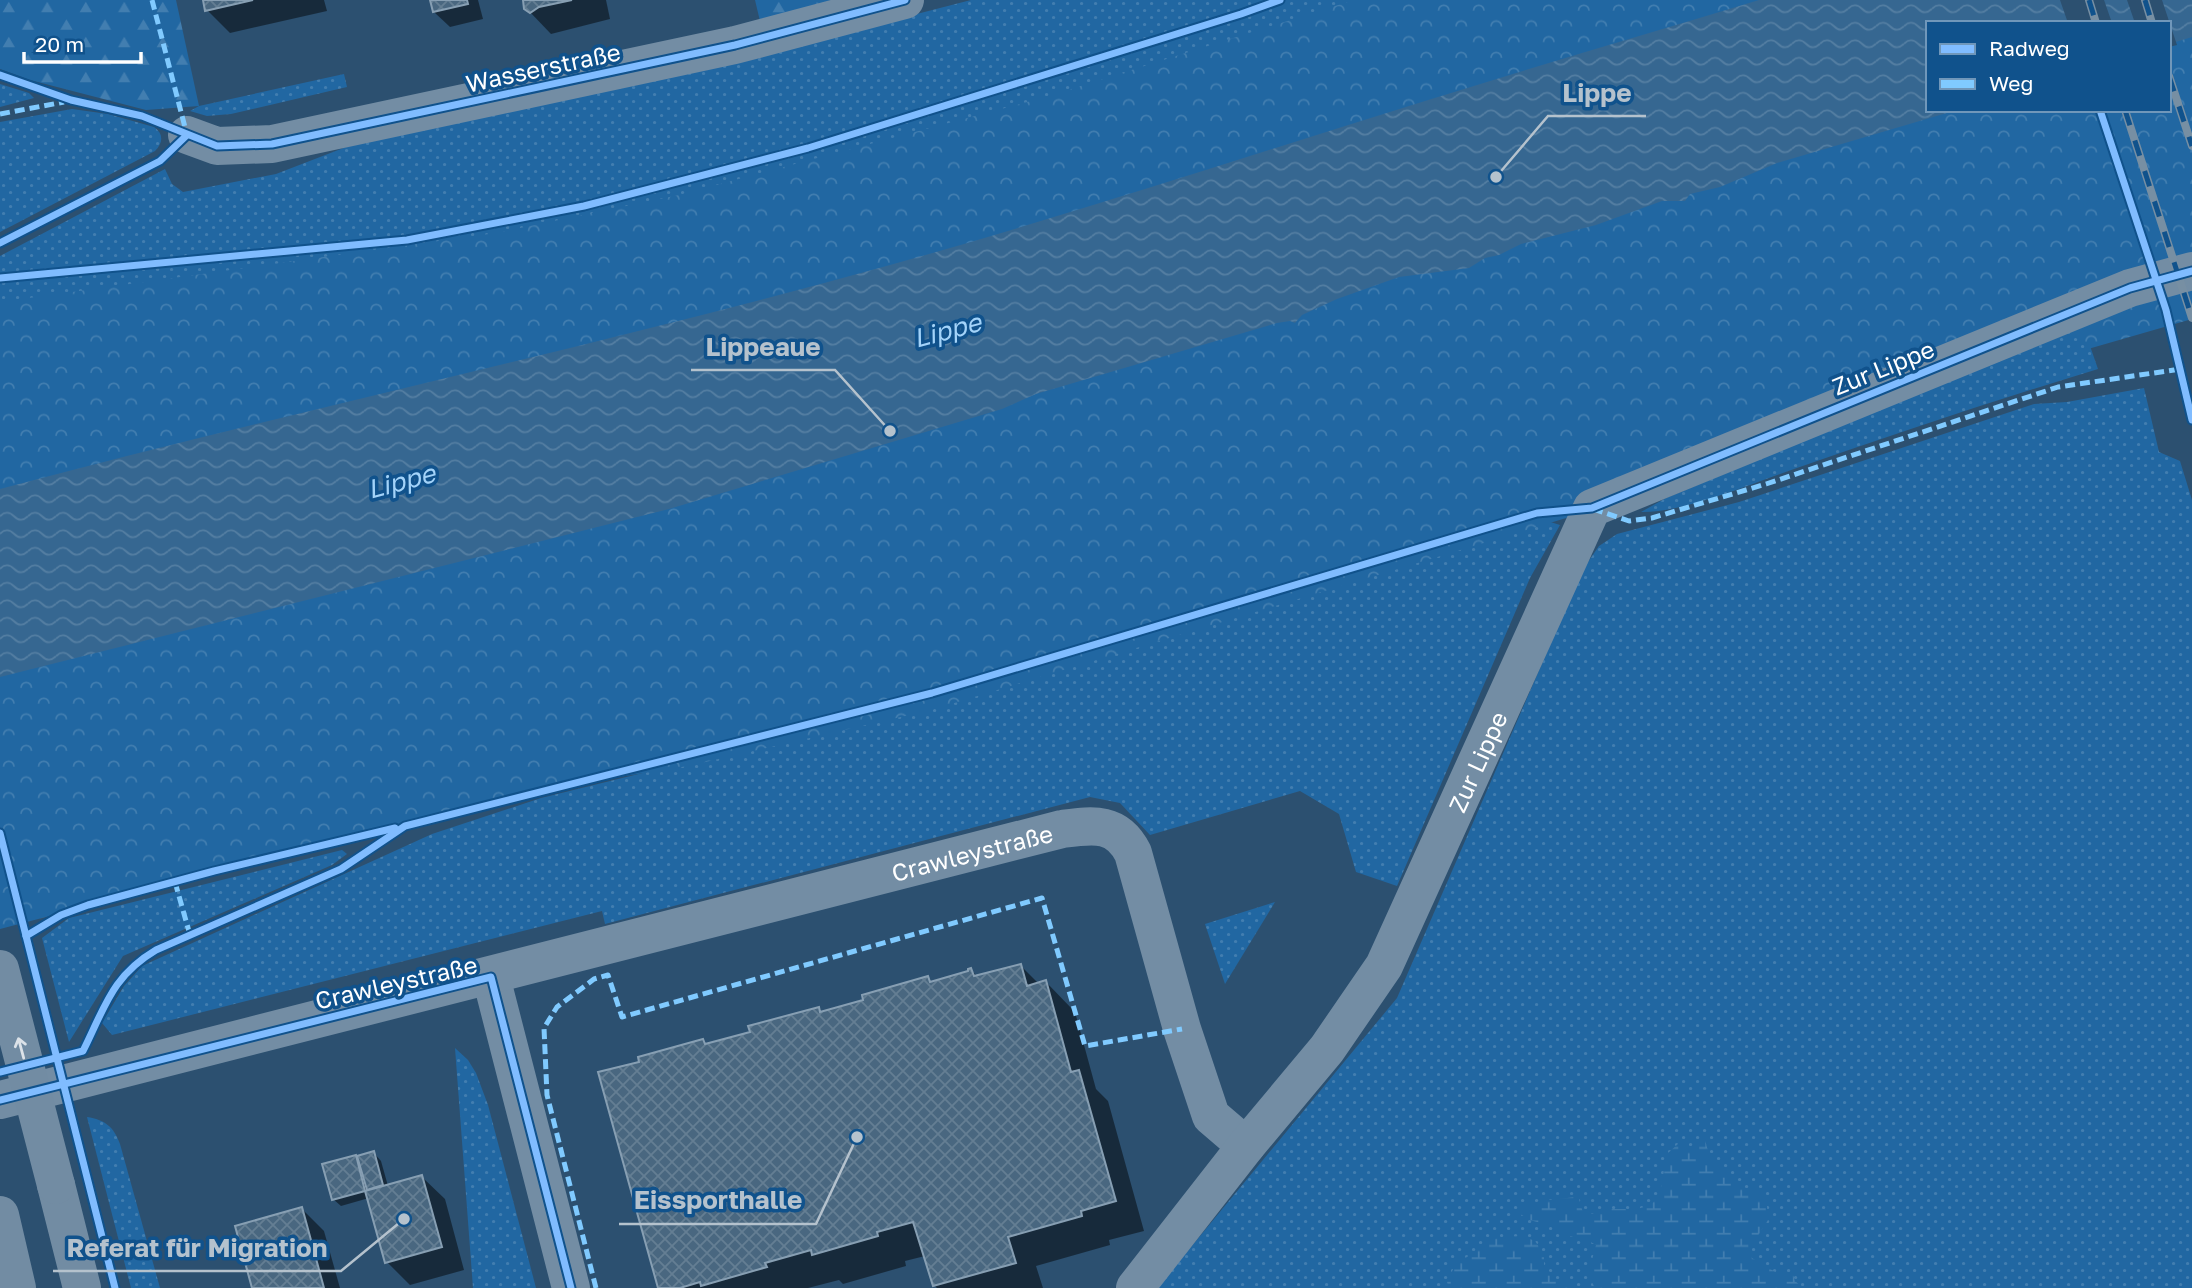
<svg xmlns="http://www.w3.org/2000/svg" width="2192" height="1288" font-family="'Golos Text',sans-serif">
  <defs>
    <pattern id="grass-dots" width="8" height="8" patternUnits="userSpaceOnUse" patternTransform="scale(1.75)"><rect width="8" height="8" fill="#2167a2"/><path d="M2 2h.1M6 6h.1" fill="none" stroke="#427eb0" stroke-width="1.8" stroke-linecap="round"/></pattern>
    <pattern id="forest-firs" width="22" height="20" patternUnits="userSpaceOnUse" patternTransform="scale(1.75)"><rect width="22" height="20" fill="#2167a2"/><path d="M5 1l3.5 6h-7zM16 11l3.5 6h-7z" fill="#427eb0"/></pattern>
    <pattern id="wetland-marsh" width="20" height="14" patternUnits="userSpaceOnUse" patternTransform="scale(1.75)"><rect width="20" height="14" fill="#2167a2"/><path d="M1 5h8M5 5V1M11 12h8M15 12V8" fill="none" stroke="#427eb0"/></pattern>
    <pattern id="park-crowns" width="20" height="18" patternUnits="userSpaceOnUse" patternTransform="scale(1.75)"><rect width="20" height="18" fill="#2167a2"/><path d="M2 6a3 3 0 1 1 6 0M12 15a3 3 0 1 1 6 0" fill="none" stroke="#427eb0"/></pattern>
    <pattern id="water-waves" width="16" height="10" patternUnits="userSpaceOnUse" patternTransform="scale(1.75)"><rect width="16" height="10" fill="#366791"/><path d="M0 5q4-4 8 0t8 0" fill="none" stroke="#547ea2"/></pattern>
    <pattern id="building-cross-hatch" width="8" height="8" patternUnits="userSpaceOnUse" patternTransform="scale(1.75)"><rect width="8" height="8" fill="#496780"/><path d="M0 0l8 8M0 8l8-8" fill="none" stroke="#647e93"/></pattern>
  </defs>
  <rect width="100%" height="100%" fill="#2c5070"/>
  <g fill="url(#grass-dots)">
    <polygon points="971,0 1759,0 0,489 0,256 165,169 172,184 183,192 276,174 346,147 723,64"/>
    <polygon points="344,74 347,87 231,114 207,116 190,111 199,106"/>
    <polygon points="0,84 29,93 34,98 0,107"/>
    <path d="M72 109 108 114 154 127C164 134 163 143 155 151L0 232V122Z"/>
    <path d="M2081 320 2098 369C1996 400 1895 434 1794 469 1753 483 1683 513 1641 512L1666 498 2006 357Z"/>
    <polygon points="2144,388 2159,452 2180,461 2192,500 2192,1288 1157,1288 1397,998 1583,569 1599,546 1617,534 1739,502 2034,404 2067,402"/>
    <polygon points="1541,519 1560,525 1530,578 1397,886 1356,872 1339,814 1300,791 1150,835 1120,803 1090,797 605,924 602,911 112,1035 102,1023 124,986 142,966 432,834 541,798 931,702"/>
    <polygon points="342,850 347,854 332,865 123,956 69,1042 42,938 69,918"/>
    <polygon points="1275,902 1225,984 1205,924"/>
    <polygon points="455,1048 468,1060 476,1073 488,1105 536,1288 473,1288"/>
    <path d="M87 1117C105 1120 113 1126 120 1144L160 1288H131Z"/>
  </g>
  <g fill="url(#forest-firs)">
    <polygon points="0,0 176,0 199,106 146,110 30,80 0,69"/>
    <polygon points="755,0 836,0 760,21"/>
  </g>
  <g fill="url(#wetland-marsh)">
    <path d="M1705 1141C1713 1170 1729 1186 1758 1192L1767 1206 1768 1220 1750 1248 1752 1258 1777 1273 1793 1275 1795 1281 1803 1288H1592L1594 1286 1588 1275 1596 1245 1587 1240 1569 1236 1558 1228 1530 1220 1520 1214C1525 1197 1562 1201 1578 1196L1584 1216 1608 1209H1637L1651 1205 1660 1193 1667 1154 1679 1143 1689 1148 1697 1142Z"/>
    <path d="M1523 1236 1535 1241 1544 1254V1265L1557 1281 1560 1278 1567 1276 1572 1283 1579 1288H1449L1447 1282 1457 1261C1471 1258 1477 1247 1489 1241 1498 1236 1512 1237 1523 1236Z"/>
  </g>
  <path fill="url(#park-crowns)" fill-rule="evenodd" d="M1354 0H2192V319L2088 349 2052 315 1586 512 931 710 688 766 524 792 0 929V302L496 233 679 195 1046 97ZM1928 23H2169V110H1928Z"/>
  <path fill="url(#water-waves)" d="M1759 0H2192V37L2169 44V23H1928V110H1957L1777 163 1720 187 1690 194 1685 201H1662L1596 225 1521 244 1499 255 1485 258 1469 268 1399 277 1337 299 1302 315 1295 323 1290 321 1277 323 1036 394 1002 409 669 509 0 677V489C296 410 595 347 890 265 1070 215 1247 156 1425 101 1536 66 1648 34 1759 0Z"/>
  <g fill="#2c5070">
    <polygon points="2060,0 2104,0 2112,23 2068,23"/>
    <polygon points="2127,0 2162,0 2177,45 2169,47 2169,23 2135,23"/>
  </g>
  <g fill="#0007">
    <polygon points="205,0 324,0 327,11 230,33 207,10"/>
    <polygon points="431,0 478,0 483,19 450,27 434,12"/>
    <polygon points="525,0 606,0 610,19 551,34 528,10"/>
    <polygon points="1021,966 1039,984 1046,982 1075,1012 1096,1089 1108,1101 1144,1231 1109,1240 1110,1245 1036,1266 1043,1288 937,1288 934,1285 925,1256 905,1261 906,1266 843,1284 839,1280 808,1288 659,1288 601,1074 703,1041 707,1046 752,1033 818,1009 822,1013 866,1001 928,978 932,983 971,970 978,977"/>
    <polygon points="374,1153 381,1161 388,1186 422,1177 445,1199 464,1270 410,1285 387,1262 369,1198 341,1206 333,1199 324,1166"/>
    <polygon points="302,1209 324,1231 340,1288 254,1288"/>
  </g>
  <g fill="url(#building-cross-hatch)" stroke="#879fb3" stroke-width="2">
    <polygon points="203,0 253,0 205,11"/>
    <polygon points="430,0 467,0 468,4 433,12"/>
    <polygon points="523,0 572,0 539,7 530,13 524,9"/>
    <polygon points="1021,964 1027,986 1046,980 1071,1072 1079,1070 1116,1201 1081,1211 1082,1216 1008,1237 1016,1263 933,1286 913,1222 877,1232 878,1236 812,1255 811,1250 765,1263 767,1267 701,1286 700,1282 680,1288 658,1288 598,1072 639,1062 638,1057 703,1039 705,1044 750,1032 748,1026 819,1007 820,1012 863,1000 862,995 928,976 930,982 968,971 968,969 971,968 974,976"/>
    <polygon points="374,1151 383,1185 367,1190 357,1156"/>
    <polygon points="356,1155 365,1191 332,1200 322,1164"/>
    <polygon points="422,1175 442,1247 385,1263 365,1191"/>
    <polygon points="302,1207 324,1288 252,1288 235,1226"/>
  </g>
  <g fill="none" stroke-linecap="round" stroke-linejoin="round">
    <g stroke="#738da4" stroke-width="38">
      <polyline points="187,135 217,146 272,144 735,45 905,0"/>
      <polyline points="491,977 571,1288"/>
      <path id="s1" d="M0 1100 1062 829C1093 825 1117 821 1133 853L1182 1029 1211 1116 1246 1146"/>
      <path id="s2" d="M1135 1288 1246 1146 1327 1049 1384 966 1592 508 2130 288 2192 271"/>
    </g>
    <g stroke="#728ca3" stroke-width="38">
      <polyline points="56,1185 82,1288"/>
      <polyline points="0,1215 17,1288"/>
    </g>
    <defs>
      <g id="rail">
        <polyline points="2089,0 2096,23"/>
        <polyline points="2145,0 2152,23"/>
        <polyline points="2169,76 2192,146"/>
        <polyline points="2125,110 2192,318"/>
      </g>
    </defs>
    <use href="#rail" stroke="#778fa3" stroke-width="8"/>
    <use href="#rail" stroke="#10528c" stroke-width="5" stroke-dasharray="16" stroke-linecap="butt"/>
    <polyline stroke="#728ca3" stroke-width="38" points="0,969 56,1185"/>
    <g stroke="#80caff" stroke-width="5" stroke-dasharray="10 5" stroke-linecap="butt">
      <polyline points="152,0 187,135"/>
      <polyline points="0,114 64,102"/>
      <polyline points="1593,509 1629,521 1652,518 1766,484 2058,387 2181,369"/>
      <polyline points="175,882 190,935"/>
      <polyline points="596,1288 547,1095 544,1028 557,1007 594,979 608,975 622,1017 1042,898 1085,1046 1182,1029"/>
    </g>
    <defs>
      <g id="cycleway">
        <polyline points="0,75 71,100 142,116 217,146 272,144 735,45 905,0"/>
        <polyline points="2100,110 2166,310 2192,420"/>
        <polyline points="0,243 160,161 187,135"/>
        <polyline points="0,278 407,240 584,206 808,148 1241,14 1280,0"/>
        <polyline points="0,833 115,1288"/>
        <polyline points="26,936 61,915 88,905 214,871 395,828"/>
        <path d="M0 1072 83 1051C105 1007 112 976 156 950L341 869 405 826 932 693 1537 513 1592 508 2130 288 2192 271"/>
        <polyline points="0,1100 491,977 571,1288"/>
      </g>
    </defs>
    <use href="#cycleway" stroke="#10528c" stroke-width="11"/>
    <use href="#cycleway" stroke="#80bcff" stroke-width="7"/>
  </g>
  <defs><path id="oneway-shaft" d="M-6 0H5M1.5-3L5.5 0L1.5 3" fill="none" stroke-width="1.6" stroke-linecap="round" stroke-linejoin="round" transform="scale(1.75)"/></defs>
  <use stroke="#dce2e8" href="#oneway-shaft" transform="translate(21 1048) rotate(-105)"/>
  <g text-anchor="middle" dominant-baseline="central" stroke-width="7" stroke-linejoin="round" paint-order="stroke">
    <g font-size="24" fill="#fff" stroke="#10528c">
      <text transform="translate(543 67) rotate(-12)">Wasserstraße</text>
      <text transform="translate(1883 367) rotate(-22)">Zur Lippe</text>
      <text stroke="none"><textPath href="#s2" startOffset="632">Zur Lippe</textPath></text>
      <text stroke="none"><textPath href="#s1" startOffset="1003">Crawleystraße</textPath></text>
      <text transform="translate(396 982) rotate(-13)">Crawleystraße</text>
    </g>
    <g font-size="26" font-style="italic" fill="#a3d3f9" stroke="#10528c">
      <text transform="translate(947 330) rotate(-15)">Lippe</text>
      <text transform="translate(401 481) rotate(-15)">Lippe</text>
    </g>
  </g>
  <path fill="none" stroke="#b5c2cd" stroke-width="2.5" d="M1496 177L1548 116H1646M890 431L835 370H691M857 1137L816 1224H619M404 1219L341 1271H53"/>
  <g fill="#b5c2cd" stroke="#10528c" stroke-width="2.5">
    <circle cx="1496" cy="177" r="7"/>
    <circle cx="890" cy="431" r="7"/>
    <circle cx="857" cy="1137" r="7"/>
    <circle cx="404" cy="1219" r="7"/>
  </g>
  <g font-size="26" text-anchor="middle" font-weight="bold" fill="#b5c2cd" stroke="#10528c" stroke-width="7" stroke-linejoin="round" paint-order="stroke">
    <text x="1597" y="102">Lippe</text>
    <text x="763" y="356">Lippeaue</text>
    <text x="718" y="1209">Eissporthalle</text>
    <text x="197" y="1257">Referat für Migration</text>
  </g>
  <rect x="1926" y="21" width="245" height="91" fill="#10528c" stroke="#7097ba" stroke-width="2"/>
  <rect x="1940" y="44" width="35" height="10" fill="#80bcff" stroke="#7097ba" stroke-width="2"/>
  <text x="1989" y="56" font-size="21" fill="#ffffff">Radweg</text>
  <rect x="1940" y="79" width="35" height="10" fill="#80caff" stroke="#7097ba" stroke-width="2"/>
  <text x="1989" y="91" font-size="21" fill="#ffffff">Weg</text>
  <path d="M24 52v10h117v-10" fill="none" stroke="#ffffff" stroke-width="3.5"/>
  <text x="35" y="52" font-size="21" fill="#ffffff" stroke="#10528c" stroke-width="5" paint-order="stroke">20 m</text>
</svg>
